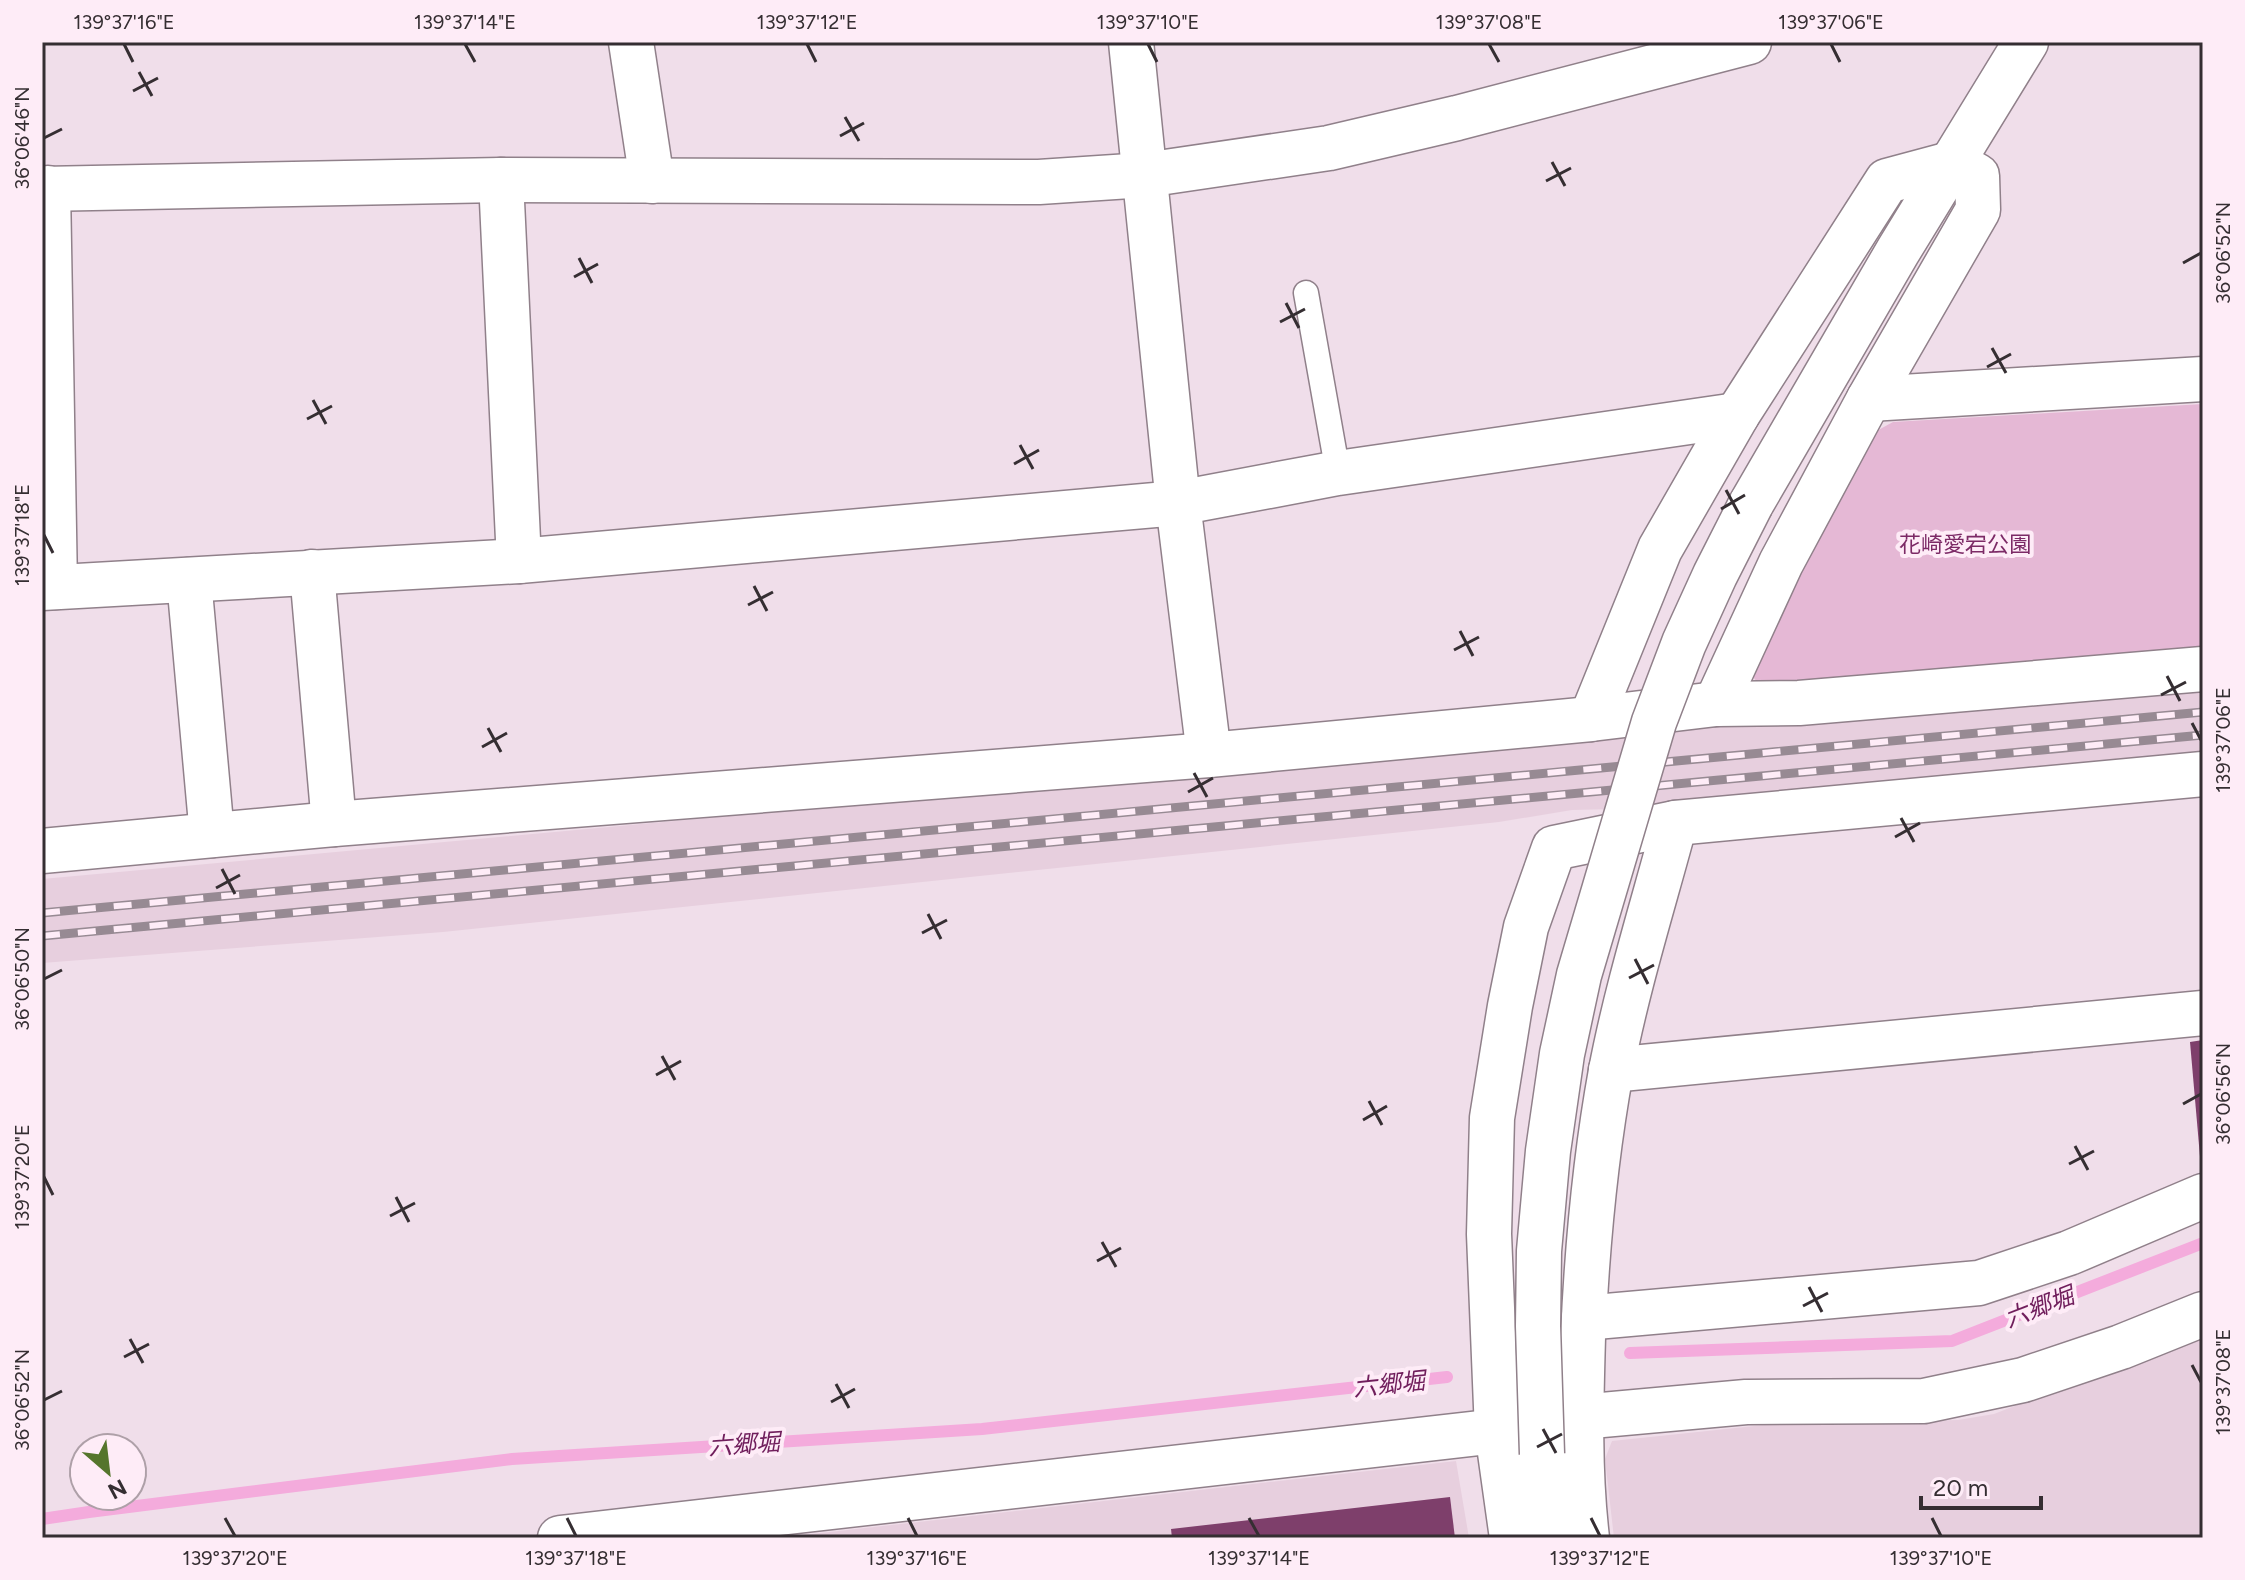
<svg xmlns="http://www.w3.org/2000/svg" width="2245" height="1580" font-family="Figtree,'Noto Sans JP',sans-serif">
  <rect width="100%" height="100%" fill="#f0deea"/>
  <g fill="#e7cfde">
    <polygon points="2203,686 2203,763 1701,807 1572,810 1499,822 443,932 42,963 42,879 1570,739 1588,731"/>
    <polygon points="2203,1333 2203,1538 1614,1538 1605,1459 1612,1441 1764,1425 1958,1420 1994,1414"/>
    <polygon points="1456,1461 1469,1538 777,1538"/>
  </g>
  <polygon fill="#e5b8d5" points="2203,404 2203,648 1763,691 1747,668 1871,434 1893,422"/>
  <g fill="none" stroke-linecap="round" stroke-linejoin="round">
    <g stroke="#f4abdc" stroke-width="12">
      <polyline points="1630,1353 1952,1341 2203,1243"/>
      <polyline points="42,1519 89,1512 512,1459 982,1429 1447,1377"/>
    </g>
  </g>
  <g fill="#7e3f6b">
    <polygon points="2203,1040 2203,1168 2201,1168 2190,1042"/>
    <polygon points="1450,1497 1455,1538 1172,1538 1171,1529"/>
  </g>
  <g fill="none" stroke-linecap="round" stroke-linejoin="round">
    <defs>
      <polyline id="lane" points="1306,293 1338,473"/>
      <g id="street">
        <polyline points="631,42 652,181"/>
        <polyline points="1131,42 1178,503 1209,755"/>
        <polyline points="501,180 519,561"/>
        <polyline points="48,188 55,587"/>
        <polyline points="1869,399 2203,379"/>
        <polyline points="312,572 334,824"/>
        <polyline points="189,580 212,835"/>
        <polyline points="42,588 519,561 1178,503 1338,473 1737,415"/>
        <polyline points="1591,719 1660,549 1737,415 1887,181 1954,163 1977,176 1978,210 1869,399 1781,563 1716,704"/>
        <polyline points="42,851 334,824 1209,755 1591,719 1716,704 1799,703 2203,669"/>
        <polyline points="1611,1070 2203,1013"/>
        <polyline points="1584,1318 1979,1283 2069,1253 2203,1196"/>
        <polyline points="560,1538 1497,1431 1580,1417 1746,1402 1924,1401 2023,1380 2121,1347 2203,1314"/>
        <polyline points="1512,1538 1497,1431 1489,1234 1492,1118 1510,1006 1526,927 1554,848 1675,823 2203,774"/>
        <path d="M1587 1538C1579 1471 1581 1405 1583 1337 1587 1247 1595 1159 1611 1071 1627 987 1653 905 1675 823"/>
      </g>
      <g id="secondary">
        <polyline points="42,189 501,180 1039,182 1145,175 1329,148 1457,118 1749,42"/>
        <polyline points="1751,504 1898,251 2026,42"/>
        <polyline points="1542,1454 1552,1538"/>
      </g>
    </defs>
    <use href="#lane" stroke="#90808a" stroke-width="27"/>
    <use href="#street" stroke="#90808a" stroke-width="47"/>
    <use href="#secondary" stroke="#90808a" stroke-width="47"/>
    <use href="#lane" stroke="#fff" stroke-width="24"/>
    <use href="#street" stroke="#fff" stroke-width="44"/>
    <use href="#secondary" stroke="#fff" stroke-width="44"/>
    <defs>
      <g id="rail">
        <polyline points="42,913 2203,712"/>
        <polyline points="42,936 2203,735"/>
      </g>
    </defs>
    <use href="#rail" stroke="#978a93" stroke-width="9"/>
    <use href="#rail" stroke="#feecf7" stroke-width="6" stroke-dasharray="18" stroke-linecap="butt"/>
    <defs>
      <polyline id="secondary-bridge" points="1542,1454 1538,1326 1539,1251 1548,1151 1562,1054 1579,975 1654,722 1684,643 1715,575 1751,504"/>
    </defs>
    <use href="#secondary-bridge" stroke="#90808a" stroke-width="47" stroke-linecap="butt"/>
    <use href="#secondary-bridge" stroke="#fff" stroke-width="44"/>
  </g>
  <path fill="none" stroke="#352e32" stroke-width="3" d="M124 44 133 62M465 44 475 62M807 44 816 62M1148 44 1157 62M1489 44 1499 62M1831 44 1840 62M139 72 152 96M133 91 158 78M845 117 859 141M840 136 864 123M44 138 62 129M1552 162 1565 186M1546 181 1571 168M579 258 592 283M2183 263 2201 253M574 277 598 264M1286 303 1299 328M1280 322 1305 309M1992 348 2006 373M1987 367 2011 354M313 400 326 424M307 419 332 406M1020 445 1033 469M1014 464 1039 450M1726 490 1739 514M1721 509 1745 495M44 535 53 553M754 586 767 611M748 605 773 592M1460 631 1473 656M1454 650 1479 637M2167 676 2180 701M2161 695 2186 682M2192 723 2201 740M488 728 501 752M482 747 507 733M1194 773 1207 797M1188 792 1213 778M1901 818 1914 842M1895 837 1920 823M222 869 235 894M216 888 240 875M928 914 941 939M922 933 947 920M1635 959 1648 984M1629 978 1654 965M44 979 62 970M662 1056 675 1080M656 1075 681 1061M1369 1101 1382 1125M2183 1104 2201 1094M1363 1120 1387 1106M2075 1146 2088 1170M2069 1164 2094 1151M44 1177 53 1195M396 1197 409 1222M390 1216 415 1203M1102 1242 1116 1267M1097 1261 1121 1248M1809 1287 1822 1312M1803 1306 1828 1293M130 1339 143 1363M124 1357 149 1344M2192 1365 2201 1382M836 1384 849 1408M44 1400 62 1391M831 1402 855 1389M1543 1429 1556 1453M1537 1447 1562 1434M225 1518 235 1536M567 1518 576 1536M908 1518 917 1536M1249 1518 1259 1536M1591 1518 1600 1536M1932 1518 1941 1536"/>
  <g text-anchor="middle" dominant-baseline="central" stroke-width="8" stroke-linejoin="round" paint-order="stroke">
    <g font-size="22" fill="#7c2a66" stroke="#feecf7">
      <text x="1965" y="544">花崎愛宕公園</text>
    </g>
    <g font-size="24" font-style="italic" fill="#701e5c" stroke="#feecf7">
      <text transform="translate(2039 1307) rotate(-21)">六郷堀</text>
      <text transform="translate(1389 1384) rotate(-6)">六郷堀</text>
      <text transform="translate(744 1444) rotate(-4)">六郷堀</text>
    </g>
  </g>
  <rect width="2245" height="1580" fill="none" stroke="#feecf7" stroke-width="88"/>
  <g transform="translate(108 1472) rotate(152)"><circle r="38" fill="#feecf7" stroke="#aea0a8" stroke-width="2"/>
  <path d="M0-6L14 30L0 20L-14 30Z" fill="#55752c"/>
  <text y="-12" font-size="22" font-weight="bold" text-anchor="middle" fill="#352e32">N</text>
  </g>
  <path d="M1921 1496v12h120v-12" fill="none" stroke="#352e32" stroke-width="4"/>
  <text x="1933" y="1496" font-size="24" fill="#352e32" stroke="#feecf7" stroke-width="6" paint-order="stroke">20 m</text>
  <rect x="44" y="44" width="2157" height="1492" fill="none" stroke="#352e32" stroke-width="3"/>
  <g font-size="20" text-anchor="middle" fill="#352e32">
    <text x="124" y="29">139°37'16"E</text>
    <text x="465" y="29">139°37'14"E</text>
    <text x="807" y="29">139°37'12"E</text>
    <text x="1148" y="29">139°37'10"E</text>
    <text x="1489" y="29">139°37'08"E</text>
    <text x="1831" y="29">139°37'06"E</text>
    <text transform="translate(22 138) rotate(-90)" y="7">36°06'46"N</text>
    <text transform="translate(2223 253) rotate(-90)" y="7">36°06'52"N</text>
    <text transform="translate(22 535) rotate(-90)" y="7">139°37'18"E</text>
    <text transform="translate(2223 740) rotate(-90)" y="7">139°37'06"E</text>
    <text transform="translate(22 979) rotate(-90)" y="7">36°06'50"N</text>
    <text transform="translate(2223 1094) rotate(-90)" y="7">36°06'56"N</text>
    <text transform="translate(22 1177) rotate(-90)" y="7">139°37'20"E</text>
    <text transform="translate(2223 1382) rotate(-90)" y="7">139°37'08"E</text>
    <text transform="translate(22 1400) rotate(-90)" y="7">36°06'52"N</text>
    <text x="235" y="1565">139°37'20"E</text>
    <text x="576" y="1565">139°37'18"E</text>
    <text x="917" y="1565">139°37'16"E</text>
    <text x="1259" y="1565">139°37'14"E</text>
    <text x="1600" y="1565">139°37'12"E</text>
    <text x="1941" y="1565">139°37'10"E</text>
  </g>
</svg>
